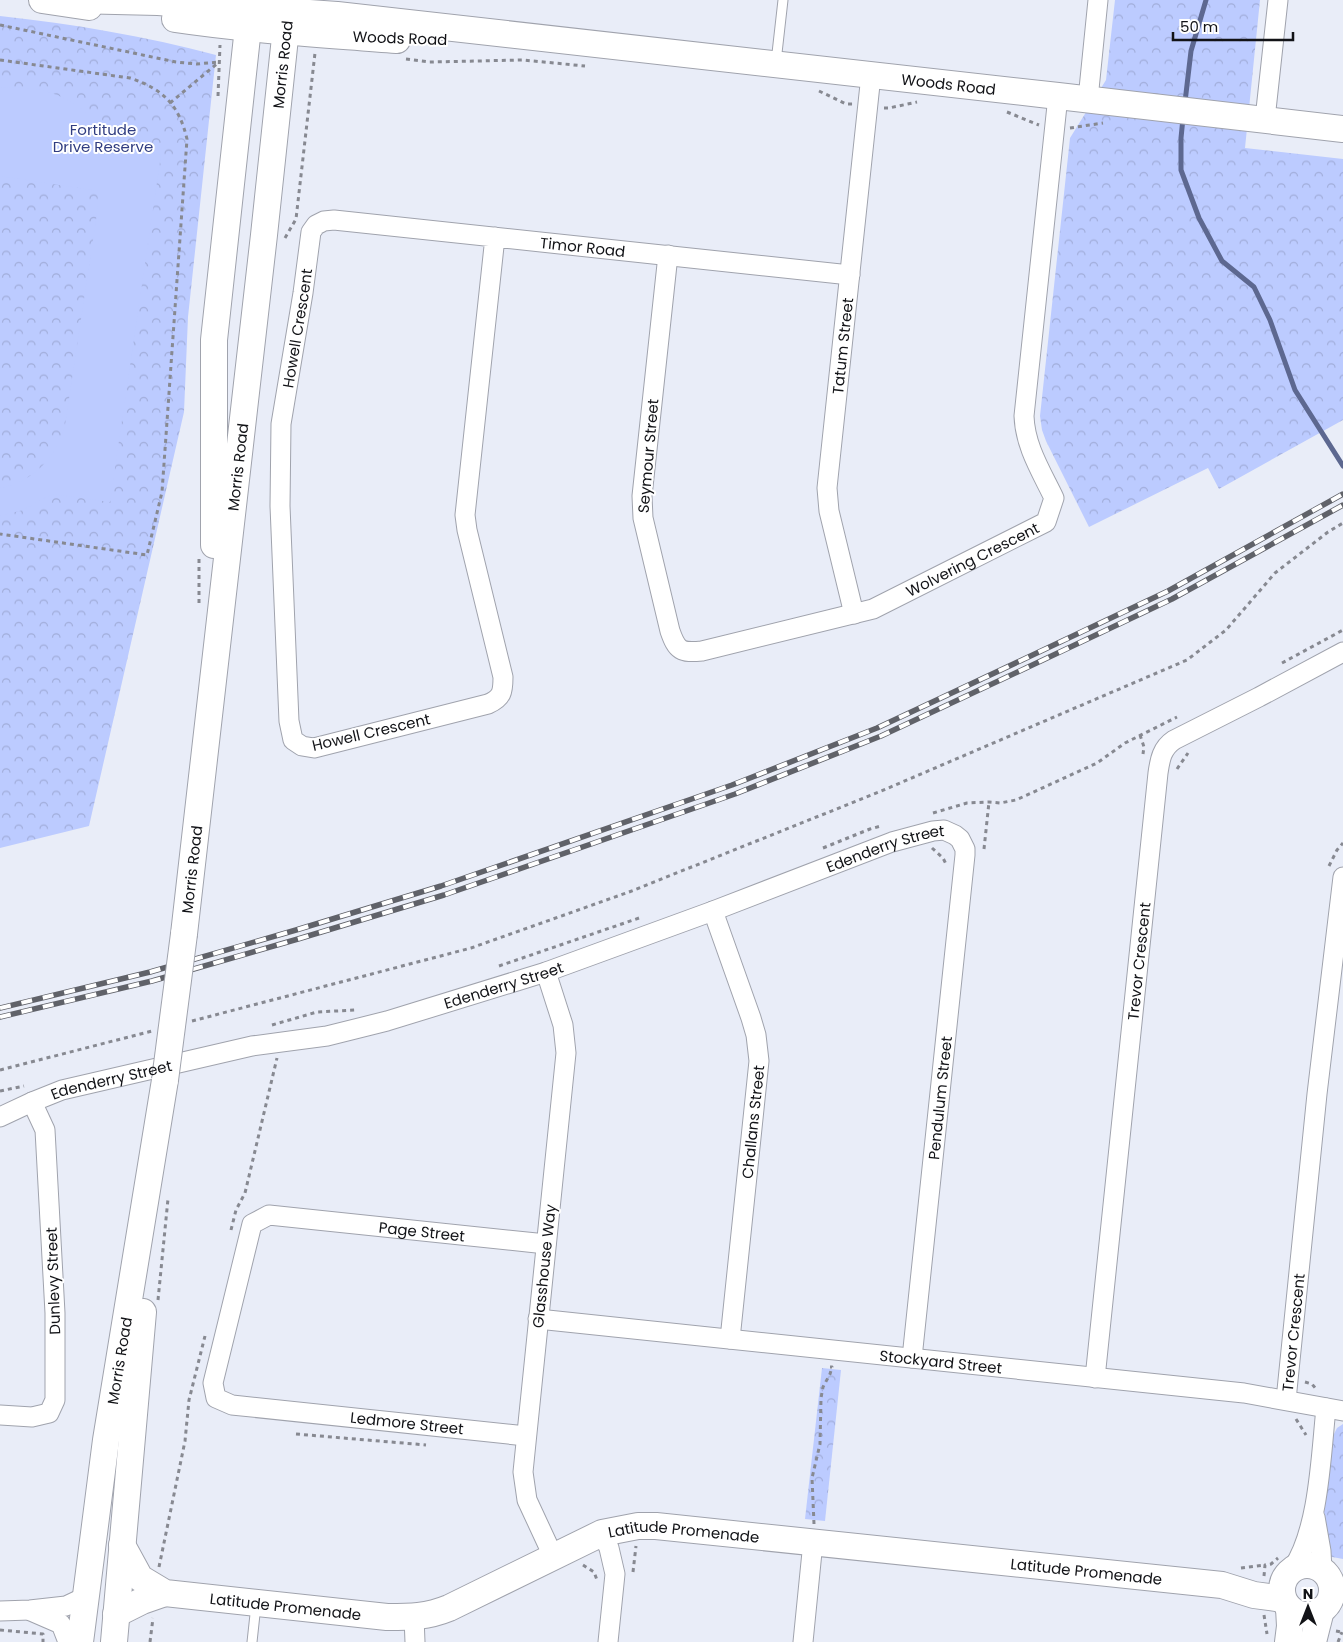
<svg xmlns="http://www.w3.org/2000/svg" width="1343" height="1642" font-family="Poppins,sans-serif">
  <defs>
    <pattern id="forest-crowns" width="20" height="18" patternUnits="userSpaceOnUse" patternTransform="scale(1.25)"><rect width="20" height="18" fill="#bccbff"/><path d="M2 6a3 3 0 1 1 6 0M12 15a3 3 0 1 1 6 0" fill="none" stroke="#a1adda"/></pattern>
  </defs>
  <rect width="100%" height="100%" fill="#e9edf8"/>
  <g fill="url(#forest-crowns)">
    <polygon points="1115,0 1260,0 1245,148 1343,159 1343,420 1219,489 1208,468 1089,527 1046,441 1042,430 1040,416 1070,138 1106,80"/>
    <path d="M0 16C73 24 145 36 216 55L188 317 184 412 89 826 0 848Z"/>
    <polygon points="822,1368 841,1370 825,1521 805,1519"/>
    <polygon points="1343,1424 1343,1559 1327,1556 1324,1511 1331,1440 1337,1428"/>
  </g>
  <path fill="#bccbff" d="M8 87C58 87 89 105 114 149L161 155 110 502 52 494 23 510 0 516V488C33 482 57 457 65 425L97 213 98 191 0 176V88Z"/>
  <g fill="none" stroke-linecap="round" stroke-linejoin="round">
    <g stroke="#5d6890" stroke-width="5">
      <polyline points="1185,102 1191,51 1206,0"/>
      <polyline points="1183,118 1181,138 1181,170 1199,218 1222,261 1254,287 1270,320 1295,390 1343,466"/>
    </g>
    <defs>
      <g id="lane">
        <polyline points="776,62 783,0"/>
        <polyline points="252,1642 256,1605"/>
      </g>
      <g id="street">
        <polyline points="1088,99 1098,0"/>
        <polyline points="1265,119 1278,0"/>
        <path id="s1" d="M495 237 465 515 467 530 503 677C503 692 502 698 488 704L314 748 302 746 293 740 289 721 280 506 281 424 303 293 311 232 316 225 324 221 334 220 850 275"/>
        <path id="s2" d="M668 255 642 496 643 518 670 631C677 651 681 653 702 651L873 609 1046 522 1054 498C1041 471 1025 446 1024 416L1058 96"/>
        <path id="s3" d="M854 614 829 511 827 488 871 75"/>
        <polyline points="713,911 751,1018 756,1035 759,1061 730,1339"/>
        <polyline points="546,972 563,1025 566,1053 523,1472 527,1500 553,1556"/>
        <path id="s4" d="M0 1117 32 1102 62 1090 252 1046 327 1036 387 1021 546 972 713 911 892 842 933 831 944 830 955 835 960 839 965 849V855L912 1358"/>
        <path id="s5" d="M538 1319 1244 1393 1343 1411"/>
        <path id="s6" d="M1095 1378 1158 773C1160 759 1162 748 1174 740L1259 697 1343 652"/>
        <path id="s7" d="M1286 1400 1317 1094 1343 877"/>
        <polyline points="0,1415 32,1417 49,1413 55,1400 55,1313 45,1130 32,1102"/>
        <path id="s8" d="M526 1436 232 1405 216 1398 213 1383 252 1224 269 1215 546 1244"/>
        <polyline points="1315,1517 1321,1551 1322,1570"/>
        <polyline points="602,1533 609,1548 615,1574 608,1642"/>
        <path d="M1293 1568C1319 1529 1321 1455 1326 1408"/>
        <polyline points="0,1611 30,1610 66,1606 87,1596"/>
        <polyline points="31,1611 61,1624 68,1642"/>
        <polyline points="414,1617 415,1642"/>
        <polyline points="803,1642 813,1542"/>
      </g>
      <g id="secondary">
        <polyline points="42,0 89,7"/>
        <path id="s9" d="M73 0 158 2 337 15 1058 96 1343 129"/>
        <path d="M175 19C249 30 323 34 397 40"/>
        <polyline points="214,545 214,340 251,0"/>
        <path id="s10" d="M184 934 264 235 289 0"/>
        <path id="s11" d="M122 1545 140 1578 165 1593 387 1617C410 1617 427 1617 449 1608L602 1533 638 1526H656L1222 1585 1254 1595 1283 1599"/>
        <circle cx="1307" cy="1590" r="25"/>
        <polyline points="116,1614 142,1601 165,1593"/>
        <path id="s12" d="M80 1642 106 1440 165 1080"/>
        <polyline points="114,1642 143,1312"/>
        <polyline points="1288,1642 1290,1626 1289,1608"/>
        <polyline points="1313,1642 1321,1610"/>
      </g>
    </defs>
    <use href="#lane" stroke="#a0a3ad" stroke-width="11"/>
    <use href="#street" stroke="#a0a3ad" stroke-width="21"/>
    <use href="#secondary" stroke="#a0a3ad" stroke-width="28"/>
    <g stroke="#878991" stroke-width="3" stroke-dasharray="4 4" stroke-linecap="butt">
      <polyline points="0,25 176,62 197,64 219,62"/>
      <polyline points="406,59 429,62 523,60 585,66"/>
      <path d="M0 60 130 78C163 89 179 105 187 139L162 492 147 555 0 534"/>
      <polyline points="819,91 846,104 853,104"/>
      <polyline points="218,96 220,45"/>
      <polyline points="170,103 219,62"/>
      <polyline points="884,108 889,108 917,102"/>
      <polyline points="1007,112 1039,125"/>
      <polyline points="1070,128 1103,123"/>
      <polyline points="285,238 296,219 315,53"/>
      <polyline points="199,559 199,605"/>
      <polyline points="1282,663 1343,630"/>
      <polyline points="1140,735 1144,747 1143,754"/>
      <polyline points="1177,769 1188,753"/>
      <polyline points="933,813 967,803 989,802 1000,803 1016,800 1097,763 1125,743 1177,717"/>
      <polyline points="823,848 870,829 881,826"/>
      <polyline points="932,848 943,858 947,866"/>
      <polyline points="984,849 989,802"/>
      <polyline points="1329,866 1337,850 1343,843"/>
      <polyline points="499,966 642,917"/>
      <polyline points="192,1021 471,948 629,892 879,792 1187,660 1226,630 1275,573 1328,532 1343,523"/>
      <polyline points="272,1025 317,1012 355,1010"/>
      <polyline points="0,1070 152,1031"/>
      <polyline points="0,1091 24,1086"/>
      <polyline points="231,1230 236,1210 245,1193 277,1058"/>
      <polyline points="158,1300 168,1199"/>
      <polyline points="1305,1382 1312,1384 1316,1389"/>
      <polyline points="1296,1419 1306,1435"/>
      <polyline points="296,1434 426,1445"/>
      <polyline points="814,1524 812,1478 820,1444 821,1398 823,1387 830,1374 832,1367 830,1367"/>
      <polyline points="583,1565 594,1572 597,1580"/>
      <polyline points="159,1567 185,1441 189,1400 205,1336"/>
      <polyline points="1241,1568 1265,1565"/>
      <polyline points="633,1572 636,1546"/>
      <polyline points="1264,1576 1265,1565 1271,1564 1278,1558"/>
      <polyline points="1264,1615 1267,1634"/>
      <polyline points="0,1630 43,1634 43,1642"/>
      <polyline points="1336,1631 1342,1632 1343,1631"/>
      <polyline points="150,1642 153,1618"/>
      <polyline points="1338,1642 1342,1632"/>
    </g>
    <use href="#lane" stroke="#fff" stroke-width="9"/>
    <use href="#street" stroke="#fff" stroke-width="19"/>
    <use href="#secondary" stroke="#fff" stroke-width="26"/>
    <defs>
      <g id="rail">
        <polyline points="0,1008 150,972 296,930 441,886 732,785 877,728 1022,660 1168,591 1343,494"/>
        <polyline points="0,1017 152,981 298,939 444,895 735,794 881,736 1026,668 1172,599 1343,505"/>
      </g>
    </defs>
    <use href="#rail" stroke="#606269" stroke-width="5.5"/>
    <use href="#rail" stroke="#fff" stroke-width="4" stroke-dasharray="11" stroke-linecap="butt"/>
    <defs>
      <polyline id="secondary-bridge" points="165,1080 184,934"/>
    </defs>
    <use href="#secondary-bridge" stroke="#a0a3ad" stroke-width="28" stroke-linecap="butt"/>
    <use href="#secondary-bridge" stroke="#fff" stroke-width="26"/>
  </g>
  <g text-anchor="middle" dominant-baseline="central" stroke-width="4" stroke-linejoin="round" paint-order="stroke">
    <g font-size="15" fill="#121317" stroke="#fff">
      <text transform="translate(400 38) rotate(2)">Woods Road</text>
      <text stroke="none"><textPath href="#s10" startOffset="875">Morris Road</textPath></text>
      <text stroke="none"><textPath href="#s9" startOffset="880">Woods Road</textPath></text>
      <text stroke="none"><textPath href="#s1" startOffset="1471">Timor Road</textPath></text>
      <text stroke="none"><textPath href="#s1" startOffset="1096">Howell Crescent</textPath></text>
      <text stroke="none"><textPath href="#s3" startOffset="272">Tatum Street</textPath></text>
      <text transform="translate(648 456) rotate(-85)">Seymour Street</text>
      <text stroke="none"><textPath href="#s10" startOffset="470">Morris Road</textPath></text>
      <text stroke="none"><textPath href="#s2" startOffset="711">Wolvering Crescent</textPath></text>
      <text transform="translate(371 732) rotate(-13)">Howell Crescent</text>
      <text stroke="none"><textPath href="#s4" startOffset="928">Edenderry Street</textPath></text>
      <text stroke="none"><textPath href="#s10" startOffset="65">Morris Road</textPath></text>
      <text stroke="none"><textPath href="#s6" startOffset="419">Trevor Crescent</textPath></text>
      <text stroke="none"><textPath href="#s4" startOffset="522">Edenderry Street</textPath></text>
      <text stroke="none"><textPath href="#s4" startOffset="118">Edenderry Street</textPath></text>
      <text transform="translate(940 1098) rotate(-84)">Pendulum Street</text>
      <text transform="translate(753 1122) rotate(-84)">Challans Street</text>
      <text stroke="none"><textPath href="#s8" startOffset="665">Page Street</textPath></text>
      <text transform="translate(544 1266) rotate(-84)">Glasshouse Way</text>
      <text transform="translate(53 1281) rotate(-92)">Dunlevy Street</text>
      <text stroke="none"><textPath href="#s7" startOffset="68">Trevor Crescent</textPath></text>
      <text stroke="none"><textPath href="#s12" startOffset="284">Morris Road</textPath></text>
      <text stroke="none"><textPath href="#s5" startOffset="405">Stockyard Street</textPath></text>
      <text transform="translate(407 1423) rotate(6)">Ledmore Street</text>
      <text stroke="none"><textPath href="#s11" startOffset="606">Latitude Promenade</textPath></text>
      <text stroke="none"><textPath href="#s11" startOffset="1011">Latitude Promenade</textPath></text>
      <text stroke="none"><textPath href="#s11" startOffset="188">Latitude Promenade</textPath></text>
    </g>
    <g font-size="15" fill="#303d81" stroke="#fff">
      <text x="103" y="129">Fortitude<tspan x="103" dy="17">Drive Reserve</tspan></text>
    </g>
  </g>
  <g transform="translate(1308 1607)" stroke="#ffffff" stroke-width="4" paint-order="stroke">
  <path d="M0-4L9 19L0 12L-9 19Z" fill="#121317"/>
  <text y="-8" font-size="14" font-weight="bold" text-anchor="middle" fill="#121317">N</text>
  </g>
  <path d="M1173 32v8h120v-8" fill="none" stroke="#121317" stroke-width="2.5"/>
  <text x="1180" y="32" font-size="15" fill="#121317" stroke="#ffffff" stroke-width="4" paint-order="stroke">50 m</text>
</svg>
